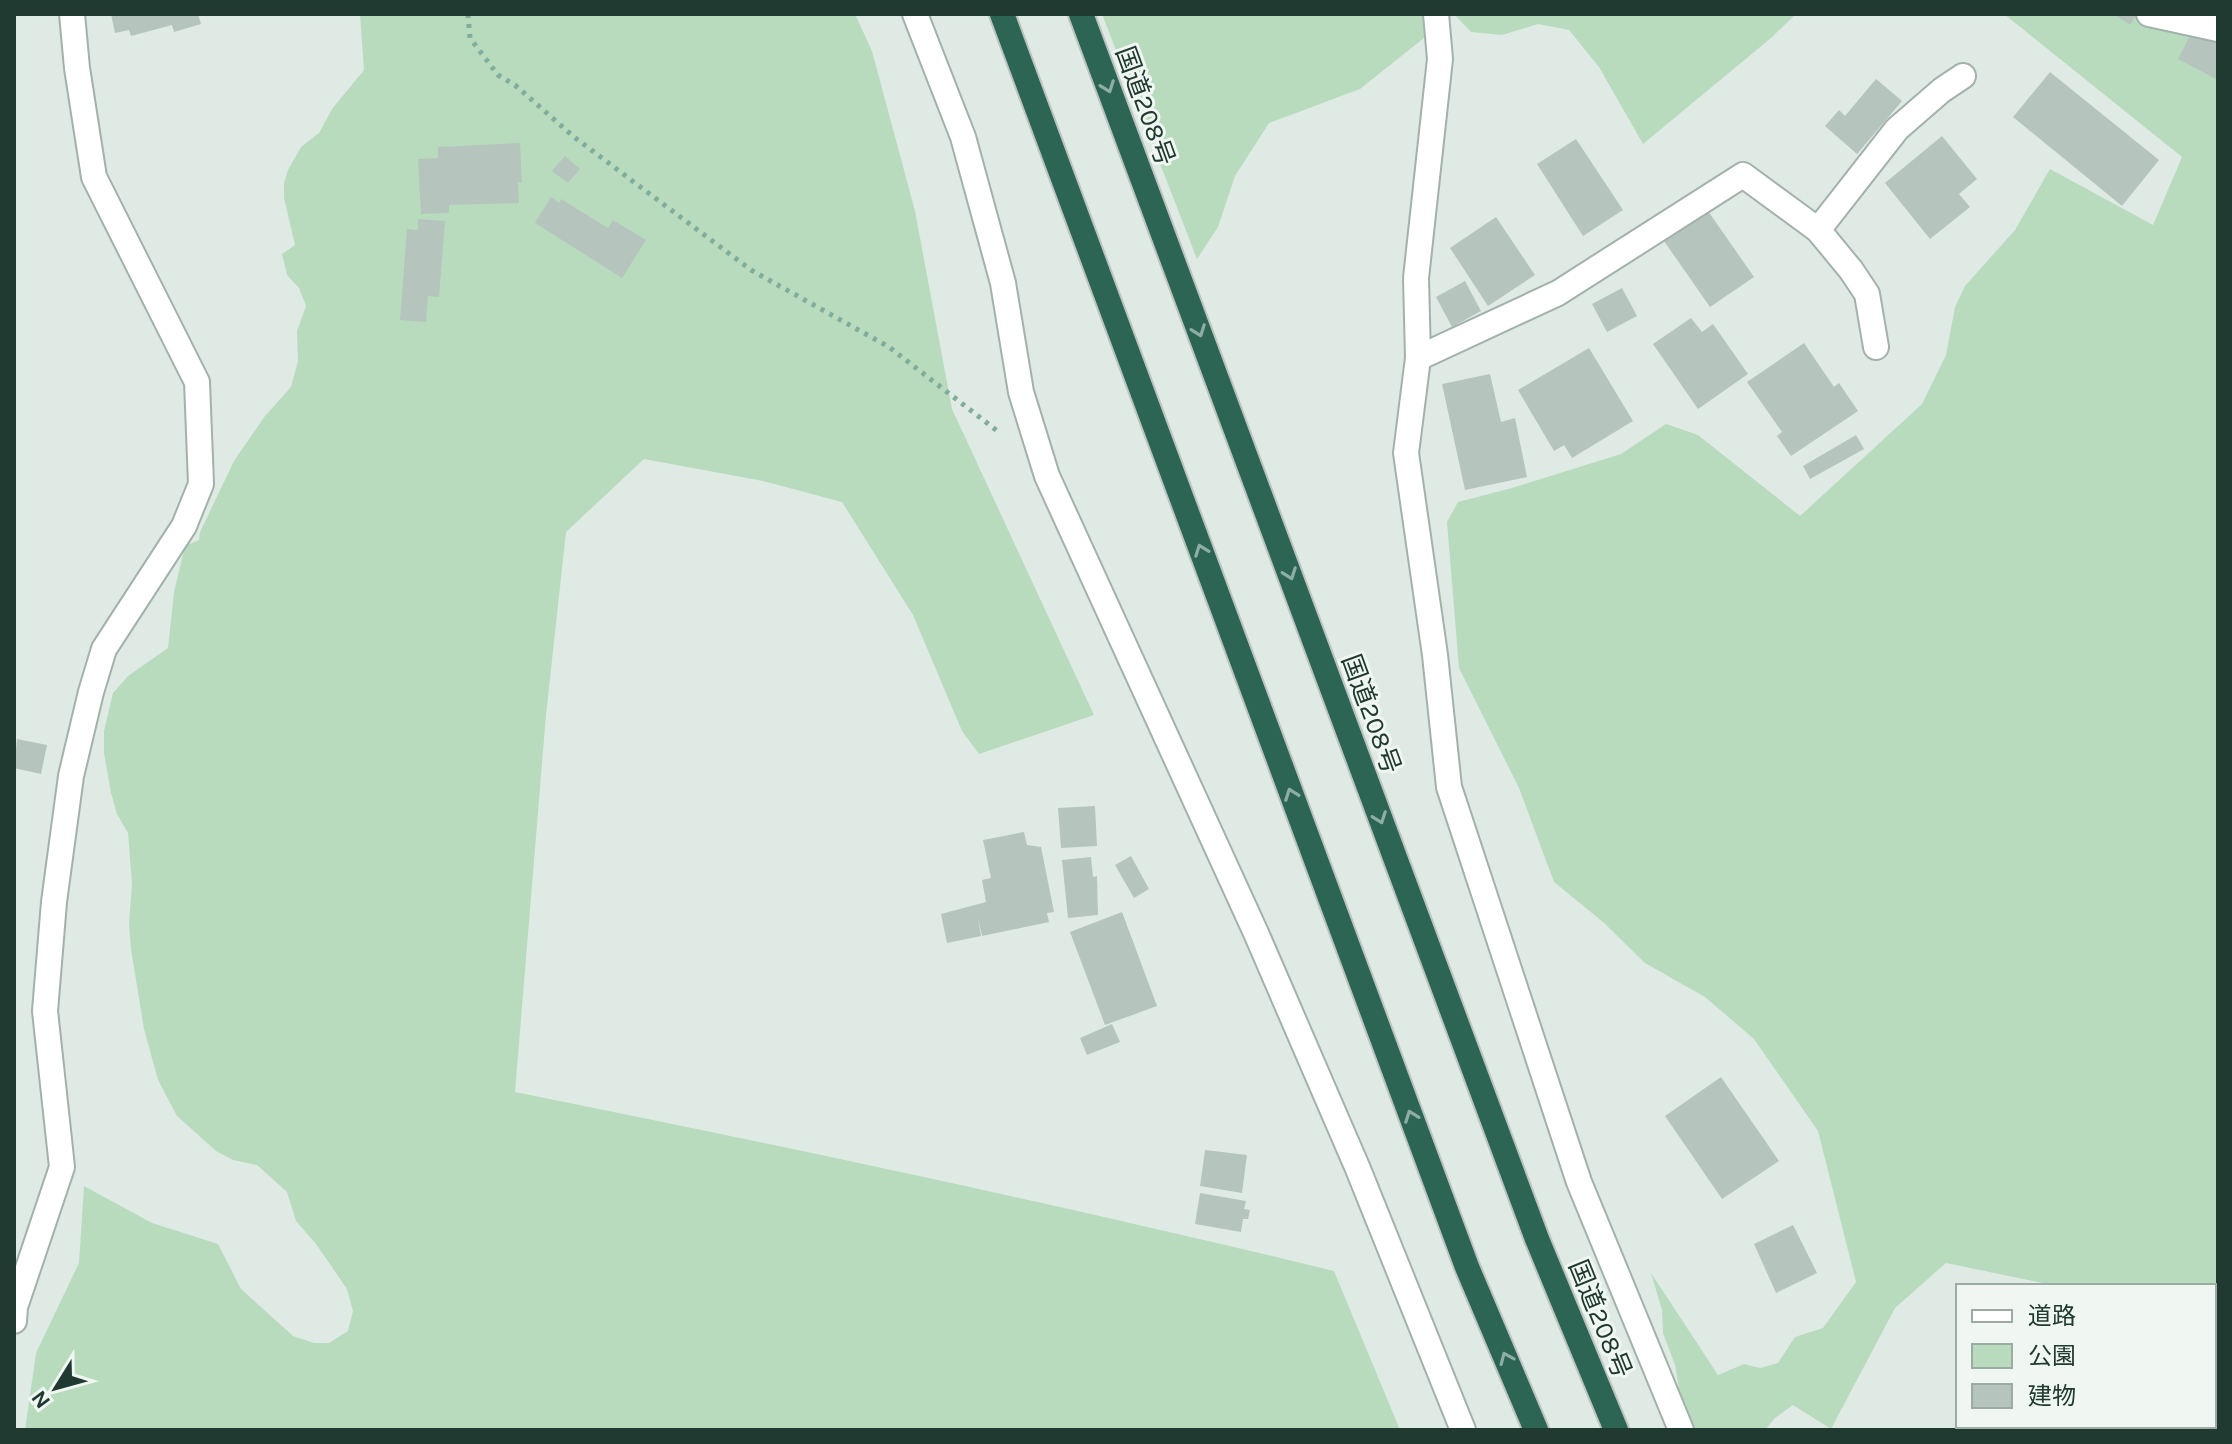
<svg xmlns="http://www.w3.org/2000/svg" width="2232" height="1444" font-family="Karla,'Noto Sans JP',sans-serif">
  <rect width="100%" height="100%" fill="#dfeae4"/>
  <g fill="#b8dbbe">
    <path d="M360 14H855L872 51 915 211 952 409 1094 715 979 754 962 731 913 615 842 502 763 481 644 459 566 532 546 715 515 1092C789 1147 1062 1205 1334 1271L1400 1430H25L36 1353 79 1263 84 1186 152 1223 218 1244 241 1289 293 1336 314 1343H329L348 1331 353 1311 347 1289 316 1244 296 1221 287 1192 257 1165 233 1160 216 1151 177 1116 158 1080 144 1029 131 949 129 924 132 884 128 833 117 814 111 793 104 753V731L113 693 128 676 168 648 174 592 185 546 199 540 200 532 234 461 265 416 291 387 298 361 297 331 306 306 299 288 287 275 282 254 295 245 284 198V183L288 170 301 147 319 133 332 109 364 70Z"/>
    <polygon points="1102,14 1796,14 1771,38 1643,144 1599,67 1569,30 1538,24 1502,35 1471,32 1454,14 1360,89 1269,123 1235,176 1218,227 1197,259"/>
    <polygon points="2004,14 2218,14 2218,1328 2214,1327 2214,1286 2057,1286 1946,1263 1895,1308 1831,1429 1793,1405 1775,1418 1765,1430 1694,1430 1681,1400 1675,1365 1663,1333 1662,1310 1651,1273 1718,1375 1744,1364 1760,1368 1778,1363 1795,1337 1823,1328 1856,1282 1818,1131 1754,1039 1705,997 1645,963 1603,922 1554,882 1519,788 1459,668 1447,522 1458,502 1512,488 1621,454 1666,424 1698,435 1800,516 1922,404 1946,355 1955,307 1965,286 2015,230 2050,169 2153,225 2182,157"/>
  </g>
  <g fill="#b5c5bd">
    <polygon points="111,14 198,14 201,24 174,32 172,25 131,36 129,30 115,33"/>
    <polygon points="2114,14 2137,14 2130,25"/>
    <polygon points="2194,28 2218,40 2218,80 2178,59"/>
    <polygon points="2050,72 2159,160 2122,206 2013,117"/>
    <polygon points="1876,79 1902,101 1857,154 1825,126 1839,110 1845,116"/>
    <polygon points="1942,136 1977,179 1959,194 1970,207 1930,239 1885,183"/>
    <polygon points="1576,139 1623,210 1583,236 1537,164"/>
    <polygon points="520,143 522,183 518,182 519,203 449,205 449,213 421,214 418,159 438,158 438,147"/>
    <polygon points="565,156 580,169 568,183 552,171"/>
    <polygon points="551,197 559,203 561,199 608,228 613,220 646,240 622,278 535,223"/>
    <polygon points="1708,211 1754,277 1710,307 1664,241"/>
    <polygon points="1496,217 1535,275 1488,306 1450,248"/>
    <polygon points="418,219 445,221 439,297 428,296 426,322 400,320 407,229 418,230"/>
    <polygon points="1465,281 1481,311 1452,327 1436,297"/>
    <polygon points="1622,288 1637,316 1607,332 1592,304"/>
    <polygon points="1691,318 1702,332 1713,324 1748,374 1698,409 1653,344"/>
    <polygon points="1804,343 1834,387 1839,383 1858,411 1791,456 1777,436 1782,432 1747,382"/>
    <polygon points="1589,348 1633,421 1572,458 1564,445 1554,451 1518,390"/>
    <polygon points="1490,374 1501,422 1515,418 1527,477 1465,490 1442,384"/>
    <polygon points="1856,435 1864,449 1810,479 1803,466"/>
    <polygon points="17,739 47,745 41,774 14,768"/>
    <polygon points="1095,806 1097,846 1061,848 1058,808"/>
    <polygon points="1024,832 1027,845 1041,847 1054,912 1047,913 1049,922 982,936 978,918 981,936 947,943 941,914 986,902 982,880 991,878 983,840"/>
    <polygon points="1131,856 1149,889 1134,898 1115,865"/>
    <polygon points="1091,857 1093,877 1097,876 1098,915 1068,918 1062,860"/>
    <polygon points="1122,912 1157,1006 1105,1025 1070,932"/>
    <polygon points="1112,1024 1120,1042 1087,1055 1080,1038"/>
    <polygon points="1721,1077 1779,1161 1722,1199 1665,1116"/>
    <polygon points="1205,1150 1247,1155 1242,1193 1200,1186"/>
    <polygon points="1200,1193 1246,1201 1244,1209 1250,1210 1248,1219 1243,1219 1241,1232 1195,1224"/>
    <polygon points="1793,1225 1817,1273 1776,1293 1754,1244"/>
  </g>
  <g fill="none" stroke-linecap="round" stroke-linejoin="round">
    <defs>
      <g id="lane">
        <polyline points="1818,230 1897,129 1942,90 1963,76"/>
        <polyline points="1418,358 1558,293 1743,175 1818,230 1851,270 1867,294 1876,347"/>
      </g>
      <g id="street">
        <polyline points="915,14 963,137 1003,283 1021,392 1047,476 1256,933 1358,1169 1463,1430"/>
        <polyline points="1436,14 1440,59 1416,278 1418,358 1406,453 1435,655 1449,787 1579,1182 1681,1430"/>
        <polyline points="2149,14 2218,29"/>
        <polyline points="14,1321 15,1307 62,1167 45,1011 54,902 71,776 91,692 104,649 184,526 201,484 197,382 94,177 77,68 72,14"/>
      </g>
      <g id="highway">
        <polyline points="1002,14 1467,1267 1536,1430"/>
        <polyline points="1081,14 1537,1239 1616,1430"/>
      </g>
    </defs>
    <use href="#lane" stroke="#a2b2ab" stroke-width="28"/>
    <use href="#street" stroke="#a2b2ab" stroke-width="28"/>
    <use href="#highway" stroke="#bcc4c1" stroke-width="28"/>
    <polyline stroke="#80ad9b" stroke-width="5" stroke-dasharray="4 6" stroke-linecap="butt" points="468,14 470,38 498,75 515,85 574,137 751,270 889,347 1000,433"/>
    <use href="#lane" stroke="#fff" stroke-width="24"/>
    <use href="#street" stroke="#fff" stroke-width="24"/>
    <use href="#highway" stroke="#2d6554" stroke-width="24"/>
  </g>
  <defs><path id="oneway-chevron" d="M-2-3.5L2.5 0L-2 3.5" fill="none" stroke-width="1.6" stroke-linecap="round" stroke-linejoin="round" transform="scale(2)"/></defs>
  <g stroke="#8eaea4">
    <use href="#oneway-chevron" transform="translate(1108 87) rotate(70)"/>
    <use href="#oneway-chevron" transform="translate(1199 331) rotate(70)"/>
    <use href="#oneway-chevron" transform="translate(1201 550) rotate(-110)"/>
    <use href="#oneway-chevron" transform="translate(1290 574) rotate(70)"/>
    <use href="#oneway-chevron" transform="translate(1291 794) rotate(-110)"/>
    <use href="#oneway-chevron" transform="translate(1380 818) rotate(70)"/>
    <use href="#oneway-chevron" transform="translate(1411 1116) rotate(-110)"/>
    <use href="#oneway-chevron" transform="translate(1506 1358) rotate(-113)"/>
  </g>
  <g text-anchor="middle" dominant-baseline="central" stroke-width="6" stroke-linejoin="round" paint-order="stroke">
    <g font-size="26" fill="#213a31" stroke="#f0f7f3">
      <text transform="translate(1145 106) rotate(70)">国道208号</text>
      <text transform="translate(1371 714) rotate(70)">国道208号</text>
      <text transform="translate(1600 1319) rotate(68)">国道208号</text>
    </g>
  </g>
  <rect width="2232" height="1444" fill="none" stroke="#213a31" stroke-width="32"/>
  <rect x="1956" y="1284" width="260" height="144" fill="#f0f7f3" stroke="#9daba5" stroke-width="2"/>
  <rect x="1972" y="1310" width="40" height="12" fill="#ffffff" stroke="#9daba5" stroke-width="2"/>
  <text x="2028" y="1324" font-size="24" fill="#213a31">道路</text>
  <rect x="1972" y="1344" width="40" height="24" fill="#b8dbbe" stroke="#9daba5" stroke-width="2"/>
  <text x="2028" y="1364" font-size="24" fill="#213a31">公園</text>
  <rect x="1972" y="1384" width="40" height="24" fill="#b5c5bd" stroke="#9daba5" stroke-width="2"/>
  <text x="2028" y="1404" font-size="24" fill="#213a31">建物</text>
  <g transform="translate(56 1388) rotate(233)" stroke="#f0f7f3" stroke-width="6" paint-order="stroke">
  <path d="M0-6L14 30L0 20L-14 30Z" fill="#213a31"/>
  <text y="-12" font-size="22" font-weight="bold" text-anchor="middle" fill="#213a31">N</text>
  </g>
</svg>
